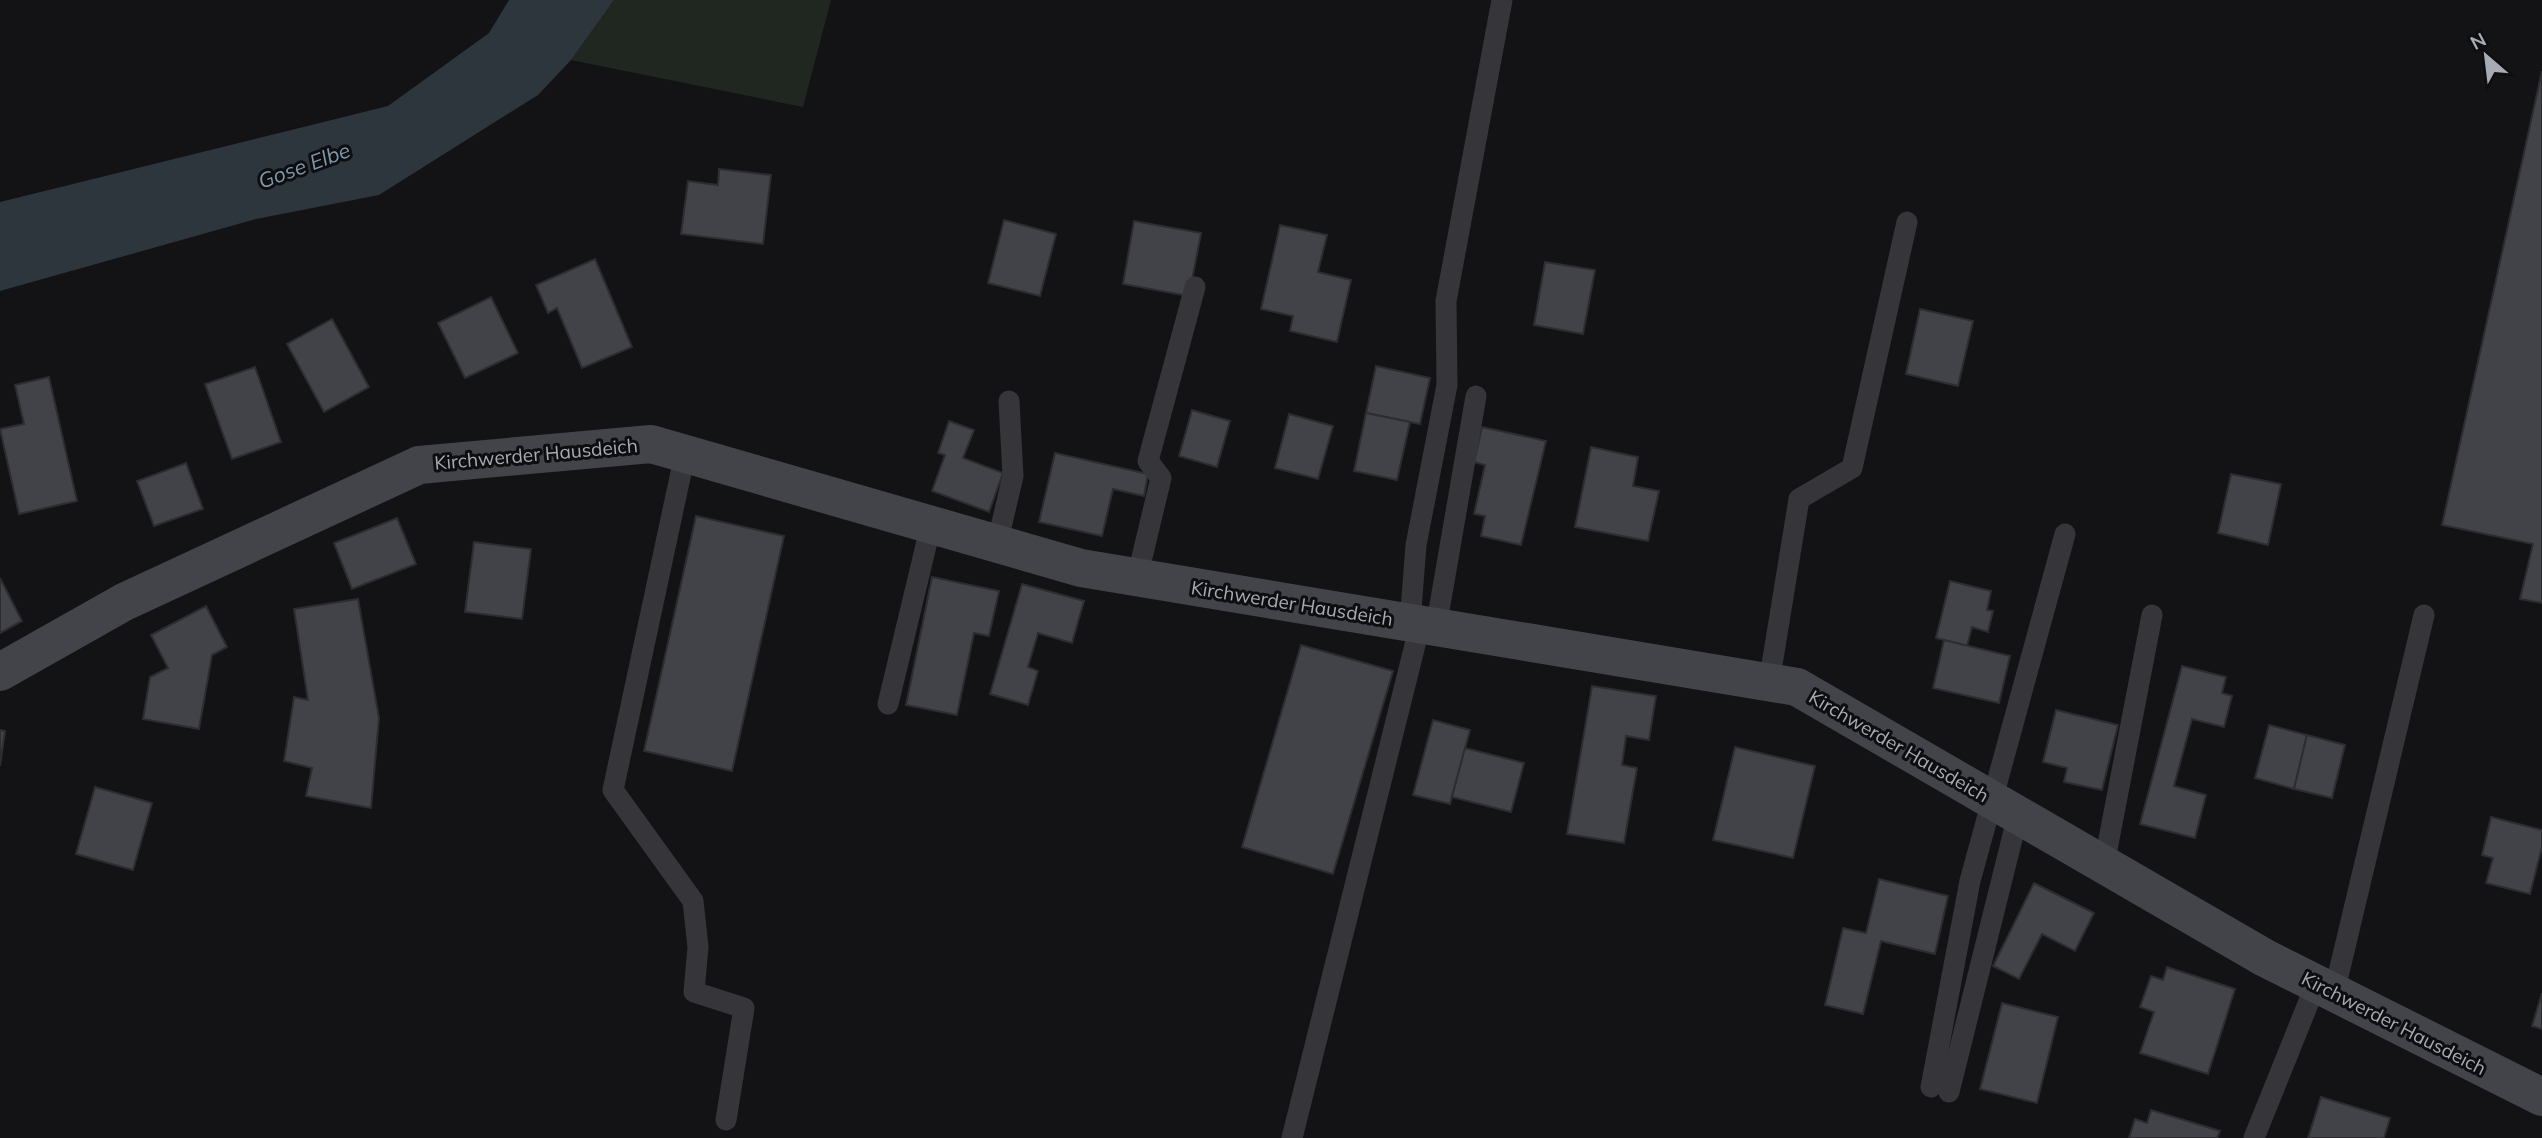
<svg xmlns="http://www.w3.org/2000/svg" width="2542" height="1138" font-family="Mulish,sans-serif">
  <rect width="100%" height="100%" fill="#131315"/>
  <polygon fill="#202721" points="614,0 831,0 803,107 571,60"/>
  <polygon fill="#2d363d" points="509,0 614,0 571,60 538,95 379,195 256,219 0,291 0,202 388,106 489,33"/>
  <g fill="#424348" stroke="#2d2d31" stroke-width="2">
    <polygon points="2542,71 2542,603 2520,599 2533,544 2442,525"/>
    <polygon points="719,169 771,175 763,244 681,234 688,181 718,185"/>
    <polygon points="1004,220 1056,234 1040,296 988,283"/>
    <polygon points="1134,221 1201,233 1189,296 1123,284"/>
    <polygon points="1280,225 1327,235 1318,272 1351,280 1337,342 1290,331 1293,316 1261,309"/>
    <polygon points="595,259 632,347 582,368 557,308 548,313 536,285"/>
    <polygon points="1545,262 1595,270 1583,334 1534,325"/>
    <polygon points="491,297 518,353 465,378 438,323"/>
    <polygon points="1920,309 1973,321 1958,386 1906,374"/>
    <polygon points="332,319 369,387 324,412 287,344"/>
    <polygon points="1376,366 1430,378 1420,424 1366,413"/>
    <polygon points="255,367 281,442 232,459 205,384"/>
    <polygon points="49,377 77,501 19,514 0,429 24,424 15,385"/>
    <polygon points="1192,410 1230,421 1217,467 1179,456"/>
    <polygon points="1366,413 1410,422 1397,480 1354,471"/>
    <polygon points="1289,414 1333,426 1318,479 1275,468"/>
    <polygon points="949,421 974,430 963,458 1003,473 989,512 932,491 945,455 938,453"/>
    <polygon points="1482,427 1546,441 1521,545 1481,536 1485,516 1474,514 1485,465 1474,462"/>
    <polygon points="1591,447 1638,457 1633,486 1659,491 1648,541 1575,527"/>
    <polygon points="1055,453 1148,474 1144,496 1113,489 1102,536 1039,522"/>
    <polygon points="186,463 203,509 154,526 137,481"/>
    <polygon points="2231,474 2281,484 2268,545 2218,533"/>
    <polygon points="696,516 784,536 732,771 644,751"/>
    <polygon points="397,518 416,564 352,589 334,543"/>
    <polygon points="474,542 531,549 522,619 465,612"/>
    <polygon points="932,577 999,591 989,636 974,633 957,715 906,705"/>
    <polygon points="0,578 22,621 0,633"/>
    <polygon points="1950,581 1991,591 1987,610 1993,611 1988,632 1972,627 1967,646 1936,638"/>
    <polygon points="1022,584 1084,601 1072,643 1038,633 1028,667 1038,671 1028,705 990,694"/>
    <polygon points="358,599 379,718 371,808 306,796 312,768 284,761 294,697 308,700 294,609"/>
    <polygon points="206,606 227,647 212,655 199,729 143,719 150,677 168,668 151,635"/>
    <polygon points="1944,640 2010,656 1999,703 1933,688"/>
    <polygon points="1301,645 1393,671 1333,874 1242,847"/>
    <polygon points="2182,666 2226,677 2222,693 2232,696 2224,727 2192,719 2174,786 2206,795 2195,838 2140,824"/>
    <polygon points="1592,686 1656,696 1649,740 1626,736 1622,765 1637,768 1624,843 1567,834"/>
    <polygon points="2056,710 2118,725 2102,790 2064,782 2067,768 2043,762"/>
    <polygon points="1433,720 1470,730 1450,804 1413,795"/>
    <polygon points="2269,725 2307,735 2294,789 2255,778"/>
    <polygon points="0,730 5,731 0,766"/>
    <polygon points="2307,735 2345,745 2332,798 2294,789"/>
    <polygon points="1735,747 1815,766 1793,858 1713,840"/>
    <polygon points="1465,748 1524,763 1511,812 1452,797"/>
    <polygon points="95,787 152,803 133,870 76,854"/>
    <polygon points="2491,817 2542,830 2542,847 2530,894 2486,883 2493,858 2482,855"/>
    <polygon points="1879,879 1948,896 1935,954 1881,941 1863,1014 1825,1005 1843,928 1866,933"/>
    <polygon points="2034,883 2094,913 2075,951 2042,934 2019,979 1993,966"/>
    <polygon points="2167,967 2235,989 2208,1074 2140,1053 2154,1012 2140,1007 2151,976 2163,980"/>
    <polygon points="2542,993 2542,1029 2532,1026"/>
    <polygon points="2002,1003 2058,1017 2037,1103 1980,1089"/>
    <polygon points="2321,1097 2390,1118 2384,1138 2308,1138"/>
    <polygon points="2151,1110 2220,1131 2217,1138 2129,1138 2135,1119 2147,1123"/>
  </g>
  <g fill="none" stroke-linecap="round" stroke-linejoin="round">
    <g stroke="#35353a" stroke-width="21">
      <polyline points="685,454 613,790 693,901 698,947 694,992 744,1008 726,1120"/>
      <polyline points="997,544 1013,476 1009,401"/>
      <polyline points="1137,578 1161,478 1148,461 1195,287"/>
      <polyline points="1410,623 1416,545 1447,385 1446,301 1502,0"/>
      <polyline points="1436,628 1476,396"/>
      <polyline points="1769,683 1799,499 1852,468 1907,222"/>
      <polyline points="888,704 931,525"/>
      <polyline points="2104,865 2152,615"/>
      <polyline points="2334,993 2424,615"/>
      <polyline points="1931,1087 1970,881 2065,534"/>
      <polyline points="1949,1092 2018,815"/>
      <polyline points="1292,1138 1420,625"/>
      <polyline points="2254,1138 2316,984"/>
    </g>
    <polyline stroke="#43444a" stroke-width="38" points="0,672 124,602 419,465 651,444 1081,568 1797,687 2265,958 2542,1097"/>
  </g>
  <g text-anchor="middle" dominant-baseline="central" stroke-width="6" stroke-linejoin="round" paint-order="stroke">
    <g font-size="19" fill="#a6abb4" stroke="#0e0e10">
      <text transform="translate(536 454) rotate(-5)">Kirchwerder Hausdeich</text>
      <text transform="translate(1292 603) rotate(9)">Kirchwerder Hausdeich</text>
      <text transform="translate(1899 746) rotate(30)">Kirchwerder Hausdeich</text>
      <text transform="translate(2394 1023) rotate(27)">Kirchwerder Hausdeich</text>
    </g>
    <g font-size="21" font-style="italic" fill="#7e99ae" stroke="#0e0e10">
      <text transform="translate(304 165) rotate(-20)">Gose Elbe</text>
    </g>
  </g>
  <g transform="translate(2486 56) rotate(332)" stroke="#0e0e10" stroke-width="5" paint-order="stroke">
  <path d="M0-5L12 26L0 18L-12 26Z" fill="#a6abb4"/>
  <text y="-10" font-size="19" font-weight="bold" text-anchor="middle" fill="#a6abb4">N</text>
  </g>
</svg>
